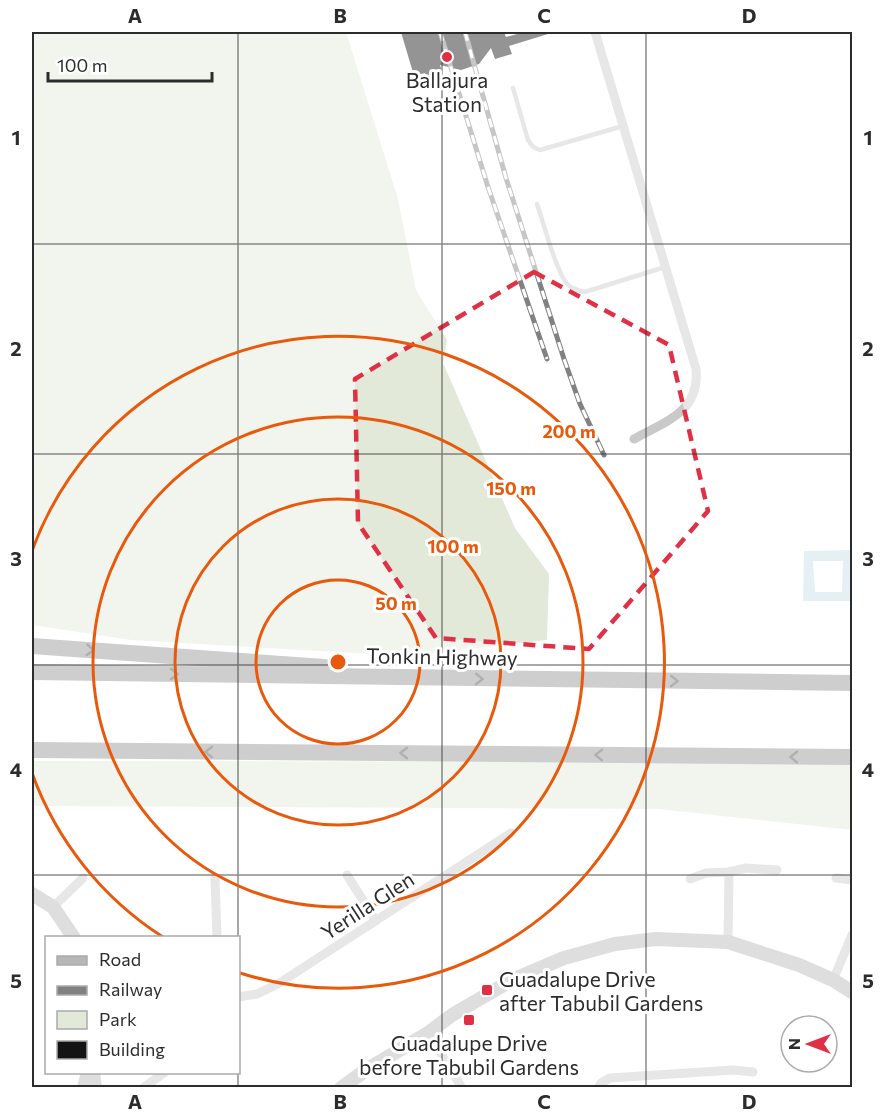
<svg xmlns="http://www.w3.org/2000/svg" width="884" height="1119" font-family="Commissioner,sans-serif">
  <rect width="100%" height="100%" fill="#fff"/>
  <g fill="#e2e9d9">
    <polygon points="32,32 346,32 398,199 416,290 447,340 443,363 515,528 549,574 547,640 407,656 131,640 32,625"/>
    <polygon points="32,761 852,762 852,830 659,809 32,806"/>
  </g>
  <path fill="#c5dde9" fill-rule="evenodd" d="M852 550V601H803L804 551ZM813 561H843L842 592H815Z"/>
  <polygon fill="#131313" points="401,32 504,32 506,37 525,32 548,32 548,34 509,46 512,54 495,59 491,48 479,64 461,70 440,65 443,75 427,79 425,73 414,76"/>
  <g fill="none" stroke-linecap="round" stroke-linejoin="round">
    <g stroke="#c9c9c9" stroke-width="4.5">
      <polyline points="513,88 528,140 533,147 540,150 623,126"/>
      <path d="M537 204C544 224 554 265 565 281 569 288 577 290 585 292L665 267"/>
    </g>
    <g stroke="#c9c9c9" stroke-width="9">
      <path d="M595 32 696 369C700 412 666 421 634 439"/>
      <polyline points="347,875 376,921"/>
      <polyline points="215,878 217,938"/>
      <polyline points="836,878 852,880"/>
      <polyline points="690,879 706,873 729,872 746,868 777,870"/>
      <polyline points="53,907 83,878"/>
      <polyline points="728,942 729,872"/>
      <polyline points="833,980 852,935"/>
      <polyline points="238,997 257,994 278,984 511,833"/>
      <polyline points="428,1033 462,1088"/>
      <polyline points="143,1088 165,1072"/>
      <polyline points="598,1088 601,1083 610,1078 733,1070 753,1072"/>
    </g>
    <g stroke="#b6b6b6" stroke-width="14">
      <polyline points="32,894 53,907 74,938"/>
      <polyline points="93,1072 95,1088"/>
      <polyline points="84,1088 88,1072"/>
      <polyline points="341,1088 366,1070 428,1033 452,1015 512,980 564,958 615,944 656,939 728,942 799,965 833,980 852,992"/>
    </g>
    <g stroke="#939393" stroke-width="16">
      <polyline points="32,646 324,667"/>
      <polyline points="32,672 852,683"/>
      <polyline points="32,750 852,757"/>
    </g>
    <defs>
      <g id="rail">
        <polyline points="440,32 488,187 547,359"/>
        <polyline points="465,32 506,178 564,359 580,404 604,455"/>
      </g>
    </defs>
    <use href="#rail" stroke="#818181" stroke-width="5"/>
    <use href="#rail" stroke="#fff" stroke-width="3" stroke-dasharray="9" stroke-linecap="butt"/>
  </g>
  <defs><path id="oneway-chevron" d="M-2-3.5L2.5 0L-2 3.5" fill="none" stroke-width="1.6" stroke-linecap="round" stroke-linejoin="round" transform="scale(1.5)"/></defs>
  <g stroke="#505050">
    <use href="#oneway-chevron" transform="translate(90 650) rotate(4)"/>
    <use href="#oneway-chevron" transform="translate(174 674) rotate(1)"/>
    <use href="#oneway-chevron" transform="translate(479 679) rotate(1)"/>
    <use href="#oneway-chevron" transform="translate(674 681) rotate(1)"/>
    <use href="#oneway-chevron" transform="translate(209 752) rotate(-179)"/>
    <use href="#oneway-chevron" transform="translate(404 753) rotate(-179)"/>
    <use href="#oneway-chevron" transform="translate(599 755) rotate(-179)"/>
    <use href="#oneway-chevron" transform="translate(794 757) rotate(-179)"/>
  </g>
  <path d="M0 0H884V1119H0ZM534 272 669 345 708 511 589 649 436 638 358 523 355 379Z" fill="#fff" fill-opacity=".55" fill-rule="evenodd"/>
  <path fill="none" stroke="#e03045" stroke-width="4.5" stroke-dasharray="12 8" stroke-linejoin="round" d="M534 272 669 345 708 511 589 649 436 638 358 523 355 379Z"/>
  <path fill="none" stroke="#2c2c2c" stroke-width="1.5" stroke-opacity="0.55" d="M238 32V938M442 32V1088M646 32V1088M32 244H852M32 454H852M32 665H852M32 875H852M238 1072V1088"/>
  <g fill="none" stroke="#e8590c" stroke-width="3">
    <circle cx="338" cy="662" r="82"/>
    <circle cx="338" cy="662" r="163"/>
    <circle cx="338" cy="662" r="245"/>
    <path d="M163 937A326 326 0 0 1 32 773M32 551A326 326 0 1 1 240 973"/>
  </g>
  <g fill="#e03045" stroke="#fff" stroke-width="2">
    <circle cx="447" cy="57" r="6"/>
    <rect x="481" y="984" width="12" height="12" rx="3"/>
    <rect x="463" y="1014" width="12" height="12" rx="3"/>
  </g>
  <g text-anchor="middle" dominant-baseline="central" stroke-width="6" stroke-linejoin="round" paint-order="stroke">
    <g font-size="21" fill="#2c2c2c" stroke="#fff">
      <text x="447" y="79">Ballajura<tspan x="447" dy="24">Station</tspan></text>
      <text x="499" y="978" text-anchor="start">Guadalupe Drive<tspan x="499" dy="24">after Tabubil Gardens</tspan></text>
      <text x="469" y="1042">Guadalupe Drive<tspan x="469" dy="24">before Tabubil Gardens</tspan></text>
    </g>
    <g font-size="21" fill="#2c2c2c" stroke="#fff">
      <text transform="translate(442 656) rotate(1)">Tonkin Highway</text>
      <text transform="translate(367 905) rotate(-33)">Yerilla Glen</text>
    </g>
  </g>
  <circle cx="338" cy="662" r="9" fill="#e8590c" stroke="#fff" stroke-width="3"/>
  <g font-size="18" text-anchor="middle" font-weight="bold" fill="#e8590c" stroke="#fff" stroke-width="6" stroke-linejoin="round" paint-order="stroke">
    <text x="569" y="438">200 m</text>
    <text x="511" y="495">150 m</text>
    <text x="453" y="553">100 m</text>
    <text x="396" y="610">50 m</text>
  </g>
  <rect width="884" height="1119" fill="none" stroke="#ffffff" stroke-width="66"/>
  <rect x="45" y="936" width="195" height="138" fill="#ffffff" stroke="#ababab" stroke-width="1.5"/>
  <rect x="57" y="956" width="30" height="9" fill="#b6b6b6" stroke="#ababab" stroke-width="1.5"/>
  <text x="99" y="966" font-size="18" fill="#2c2c2c">Road</text>
  <rect x="57" y="986" width="30" height="9" fill="#818181" stroke="#ababab" stroke-width="1.5"/>
  <text x="99" y="996" font-size="18" fill="#2c2c2c">Railway</text>
  <rect x="57" y="1011" width="30" height="18" fill="#e2e9d9" stroke="#ababab" stroke-width="1.5"/>
  <text x="99" y="1026" font-size="18" fill="#2c2c2c">Park</text>
  <rect x="57" y="1041" width="30" height="18" fill="#131313" stroke="#ababab" stroke-width="1.5"/>
  <text x="99" y="1056" font-size="18" fill="#2c2c2c">Building</text>
  <g transform="translate(809 1044) rotate(270)"><circle r="28" fill="#ffffff" stroke="#ababab" stroke-width="1.5"/>
  <path d="M0-4.5L10 22L0 15L-10 22Z" fill="#e03045"/>
  <text y="-9" font-size="16" font-weight="bold" text-anchor="middle" fill="#2c2c2c">N</text>
  </g>
  <path d="M48 72v9h164v-9" fill="none" stroke="#2c2c2c" stroke-width="3"/>
  <text x="57" y="72" font-size="18" fill="#2c2c2c" stroke="#ffffff" stroke-width="4.5" paint-order="stroke">100 m</text>
  <rect x="33" y="33" width="818" height="1053" fill="none" stroke="#2c2c2c" stroke-width="2"/>
  <g font-size="20" text-anchor="middle" font-weight="bold" fill="#2c2c2c">
    <text x="135" y="23">A</text>
    <text x="340" y="23">B</text>
    <text x="544" y="23">C</text>
    <text x="749" y="23">D</text>
    <text x="16" y="145">1</text>
    <text x="868" y="145">1</text>
    <text x="16" y="356">2</text>
    <text x="868" y="356">2</text>
    <text x="16" y="566">3</text>
    <text x="868" y="566">3</text>
    <text x="16" y="777">4</text>
    <text x="868" y="777">4</text>
    <text x="16" y="988">5</text>
    <text x="868" y="988">5</text>
    <text x="135" y="1109">A</text>
    <text x="340" y="1109">B</text>
    <text x="544" y="1109">C</text>
    <text x="749" y="1109">D</text>
  </g>
</svg>
